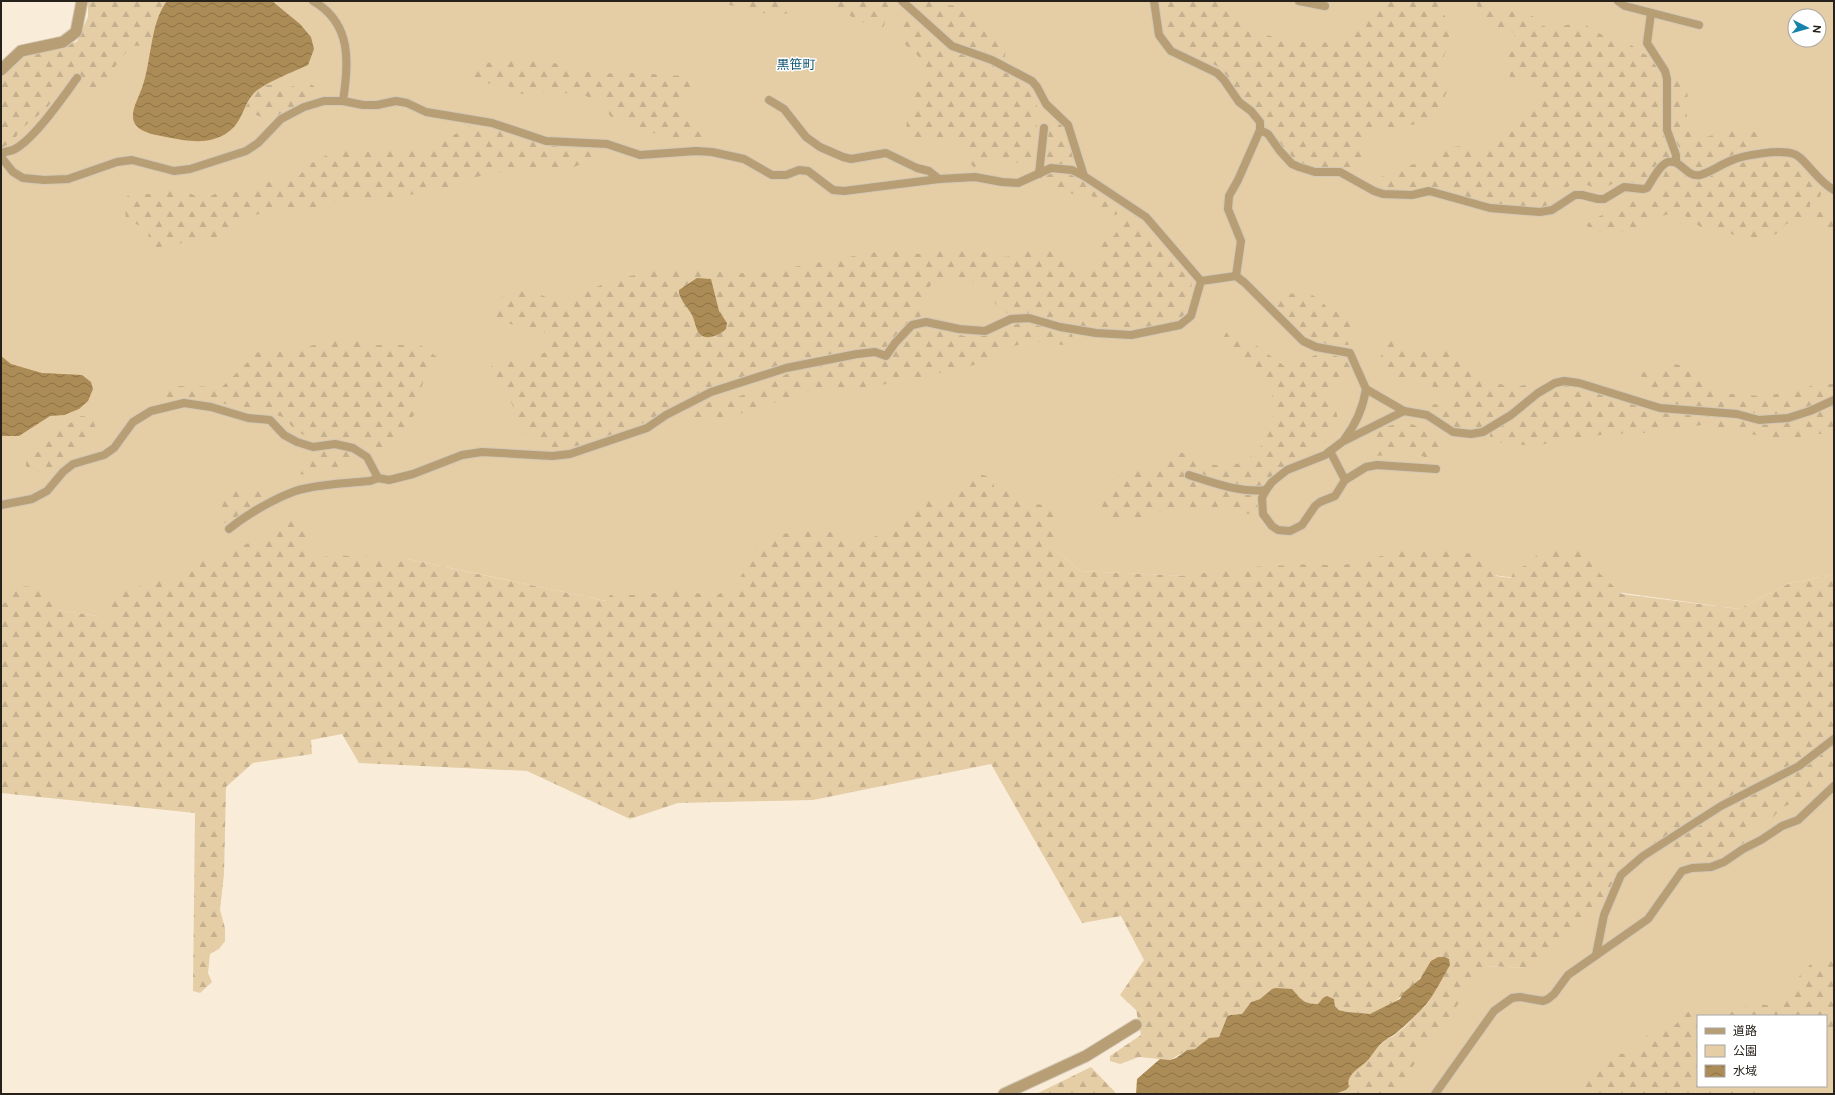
<svg xmlns="http://www.w3.org/2000/svg" width="1835" height="1095" font-family="'DM Sans','Noto Sans JP',sans-serif">
  <defs>
    <pattern id="forest-firs" width="22" height="20" patternUnits="userSpaceOnUse"><rect width="22" height="20" fill="#e5cda6"/><path d="M5 1l3.5 6h-7zM16 11l3.5 6h-7z" fill="#c4b08e"/></pattern>
    <pattern id="water-waves" width="16" height="10" patternUnits="userSpaceOnUse"><rect width="16" height="10" fill="#ac8c56"/><path d="M0 5q4-4 8 0t8 0" fill="none" stroke="#8c7246"/></pattern>
  </defs>
  <rect width="100%" height="100%" fill="#f9edda"/>
  <g fill="#e5cda6" fill-rule="evenodd">
    <path d="M88 1H1834V574L1788 584 1739 609 1457 570 1189 576 1080 571 1057 551 692 619 408 559 198 593 105 617 1 602V78L22 57 77 42 88 17ZM1795 16H1819V40H1795Z"/>
    <path d="M1834 734V1094H1373L1486 966 1528 968 1619 875 1797 764ZM1698 1016H1826V1086H1698Z"/>
  </g>
  <g fill="url(#forest-firs)" fill-rule="evenodd">
    <polygon points="88,1 167,1 161,8 152,45 131,46 106,78 101,90 91,97 84,93 80,87 81,79 74,74 45,110 22,128 12,142 1,148 1,78 22,57 77,42 88,17"/>
    <path d="M719 1H793C793 19 778 14 768 13 763 13 759 14 754 14L744 6H733Z"/>
    <polygon points="826,1 890,1 884,26 878,29 853,18 847,13 839,11"/>
    <polygon points="907,1 945,1 946,5 958,6 995,38 1003,43 1006,49 1004,62 976,50 960,46 952,42"/>
    <path d="M1161 1H1231C1233 8 1236 17 1242 23 1259 38 1316 48 1337 40 1348 35 1355 27 1363 19 1369 13 1373 9 1374 1H1437C1438 11 1448 16 1449 26 1452 47 1440 59 1439 76L1447 83 1448 90 1431 121 1391 129 1366 132 1364 142 1366 162 1352 168 1331 167 1315 168 1299 163 1293 159 1281 147 1271 131 1263 114 1233 86 1219 67 1178 48 1169 34 1162 9Z"/>
    <path d="M1476 1H1489L1493 7 1524 12 1538 19 1542 25 1548 28H1557L1577 22 1584 24 1607 38 1633 46 1636 50 1653 58 1664 77V128L1665 137 1672 158 1660 161 1647 182 1642 183 1619 181 1603 188 1592 187 1583 183 1575 182 1565 189 1557 190 1550 197 1547 205 1538 209 1493 205 1434 187 1402 192 1382 186 1381 177 1393 170 1425 161 1441 148 1463 146 1472 148 1481 147 1495 140 1523 113 1533 108 1544 97C1537 81 1526 80 1510 78L1508 54 1515 38 1514 33C1492 23 1482 28 1476 1Z"/>
    <path d="M907 13 951 50 996 67 1019 78 1032 88 1037 102V125L1033 159C1021 173 1005 152 989 155L984 164 974 167C964 159 968 154 962 145 957 135 927 142 916 143 893 130 919 95 922 77 926 49 906 54 899 34 897 29 899 23 900 18Z"/>
    <polygon points="507,60 541,61 565,65 601,75 617,72 684,76 693,83 675,104 675,111 701,127 704,135 697,140 687,137 670,137 636,129 610,116 603,103 581,94 545,92 521,94 504,83 478,84 472,80 471,68 479,64"/>
    <path d="M1674 71C1695 87 1685 105 1687 127L1706 137C1717 134 1739 127 1750 130 1755 131 1758 136 1762 139V147C1753 155 1739 153 1727 158 1719 161 1709 170 1700 171 1665 176 1670 95 1670 75Z"/>
    <path d="M307 81 315 87 318 93 315 97C302 100 277 118 268 118 262 118 255 114 249 113L246 107 254 93 266 85H274L285 89Z"/>
    <path d="M1058 123C1071 130 1073 153 1073 167L1052 165 1047 157 1049 127Z"/>
    <polygon points="472,125 489,127 513,134 599,147 603,151 599,158 568,169 532,169 493,173 472,178 457,187 396,197 359,199 334,202 313,210 303,212 278,207 234,223 227,231 217,237 154,248 147,245 149,232 146,227 132,223 126,219 124,198 130,195 151,194 161,189 181,188 197,197 208,197 227,189 238,192 250,190 260,182 291,181 300,175 308,165 327,155 351,147 382,151 395,148 426,150"/>
    <polygon points="1782,157 1796,161 1819,187 1821,194 1819,200 1810,204 1810,210 1798,220 1786,224 1778,233 1763,240 1752,240 1724,232 1710,231 1699,226 1684,215 1675,213 1665,215 1654,222 1624,232 1595,232 1588,229 1587,224 1598,217 1634,200 1647,199 1660,185 1666,169 1670,167 1674,167 1679,170 1689,179 1698,180 1707,178 1733,164"/>
    <path d="M1057 173 1073 174 1116 201 1121 208 1120 211 1116 215C1099 211 1103 203 1092 196 1086 192 1080 195 1074 194 1065 193 1049 187 1042 182L1045 175Z"/>
    <polygon points="1818,212 1834,212 1834,239 1813,225 1811,217"/>
    <path d="M1131 216 1137 217 1172 254 1192 281 1189 305 1185 314 1176 321 1121 332 1099 330 1059 321 1036 314 1025 313 1009 315 996 304 977 283 957 278 936 280 923 293 921 316 906 325 886 349H860L783 364 710 387 646 422 582 445 554 449 535 443 522 432 516 412 510 400 492 378 491 366 501 359H528L546 352 554 339 542 331 501 322 496 317 497 304 503 296 522 291 537 293 548 298 563 299 621 278 658 270 687 269 755 274 893 249 919 254 951 247 967 246 986 253 1006 257 1036 248 1054 252 1067 259 1075 270 1088 271 1095 268 1100 259 1099 243 1114 236 1124 219ZM697 278 711 279 719 311 727 323 697 329 695 321 679 290Z"/>
    <path d="M1284 293 1312 295 1321 300 1328 309 1339 313 1348 322 1354 333V339L1348 345C1335 344 1320 345 1308 339 1294 333 1283 315 1273 304V299L1277 295Z"/>
    <path d="M1024 322C1041 324 1056 331 1072 334L1073 340 1071 344 1063 345 1031 341 1011 347 988 360 964 368 861 389H816L798 396 748 410 732 418 687 421 679 417 687 409 719 399H730L759 390 790 372 874 356 886 360C898 353 902 336 915 330 933 322 956 338 975 337 992 336 1008 326 1024 322Z"/>
    <path d="M1230 331 1238 332 1291 371C1312 354 1319 350 1345 359L1351 369 1350 377 1346 380H1338L1333 396 1338 420 1334 432 1326 441 1284 468 1263 486 1256 488 1238 485 1187 472 1185 478 1209 486 1252 495 1256 498 1259 512C1245 516 1236 513 1223 511 1212 509 1181 509 1170 510 1154 512 1139 522 1122 521 1111 521 1106 516 1100 507 1105 485 1118 472 1141 468 1145 468 1152 469 1156 467 1164 462 1168 453 1178 452 1183 452 1191 457 1195 459 1204 462 1221 468 1230 466 1271 457 1288 403 1260 372 1250 362 1234 354 1224 344L1222 340 1226 333Z"/>
    <path d="M343 339 357 340 372 345H420L437 357C433 364 428 371 425 378 420 388 420 399 417 408 414 416 408 425 403 432 389 451 379 452 360 438 344 441 315 442 300 433 293 429 288 421 282 417 265 409 201 399 182 400 175 400 168 403 161 405L160 399 169 389 179 386 222 387 259 351 310 346Z"/>
    <path d="M1389 339 1402 343 1410 352H1424L1438 349 1453 351 1480 377 1494 383 1516 387 1525 385 1529 389 1528 395C1509 410 1485 435 1458 428 1448 426 1439 418 1431 413L1430 408 1434 404 1447 405 1448 404 1451 391 1449 390 1425 385 1412 379C1394 388 1385 382 1378 363Z"/>
    <path d="M1674 364 1686 366 1730 394 1761 396 1791 392 1818 384H1834V397C1819 404 1802 414 1785 415 1766 417 1749 411 1731 409 1710 406 1673 410 1654 402 1643 396 1642 384 1641 373Z"/>
    <path d="M1568 385 1655 410 1737 419 1760 424 1777 425 1799 421 1834 405V434H1817L1783 440 1702 425 1645 433 1607 434 1532 446 1496 442 1490 439V433C1499 428 1508 423 1517 417 1536 404 1542 388 1568 385Z"/>
    <path d="M81 416 92 417 96 429 90 439 56 467 47 473 32 471 26 466V456L44 450 49 433C61 427 71 424 81 416Z"/>
    <polygon points="1406,422 1433,432 1447,448 1427,458 1407,450 1388,455 1376,456 1372,436 1380,428"/>
    <path d="M337 449 347 452 352 460 350 465C340 470 332 470 321 471 310 472 309 477 296 473L295 469 301 462 318 451Z"/>
    <path d="M980 474 992 478 995 490 1002 488 1016 491 1019 497 1034 504 1046 505 1054 510C1058 523 1055 537 1057 551L1080 571 1189 576 1227 568 1312 564 1340 566 1414 548 1476 554 1490 565 1496 576 1511 578 1514 571 1528 564 1538 554 1555 547H1572L1585 554 1598 572 1622 594 1739 609 1788 584 1834 574V734L1797 764 1719 803 1619 875 1605 901 1545 958 1528 968 1486 966 1397 1088 1389 1094H1335L1346 1090 1349 1087 1348 1081 1349 1077 1362 1063 1368 1060 1373 1052 1388 1038 1392 1037 1405 1027 1428 1003 1432 995 1425 971C1415 986 1388 1011 1370 1014 1365 1015 1359 1013 1355 1013 1347 1012 1341 1012 1335 1006V1002H1322L1318 1004C1308 1004 1301 1002 1295 993L1272 989 1260 999 1251 1002 1242 1014 1230 1015 1226 1019 1219 1037 1209 1038 1195 1049 1187 1050 1170 1060 1139 1057 1120 1064 1110 1061V1056L1141 1035 1136 1010 1120 995 1144 960 1121 916 1082 923 991 764 813 800 678 803 630 819 527 771 359 763 342 734 311 740 312 754 253 763 226 787 224 874 220 910 225 928V941L219 949 210 954 208 973 212 982 200 993 193 991 195 813 1 793V602L12 603 13 595 17 588C31 583 49 591 59 601L57 610 105 617 114 614 110 608 111 597 117 592 135 589 145 583 176 578 185 575 203 561 219 560 227 552 256 540 280 525 289 521 302 523 308 532 304 562 332 555 408 559 606 601 610 595H637L674 591 717 595 735 586 747 566 749 557 760 540 781 534 815 530 830 532 860 542 876 536 892 526 911 508 929 499 938 500 962 488 973 477Z"/>
    <path d="M257 487H269L277 491 276 495 225 523 217 515 214 508C226 493 238 489 257 487Z"/>
    <path d="M1834 742V775C1816 775 1815 789 1806 801L1790 804 1783 807 1772 818 1760 817 1756 820 1745 842 1725 857 1710 862 1687 860 1670 847 1669 842Z"/>
    <path d="M1834 959V1027L1826 1034V1016H1711L1720 1008 1727 1007 1730 1012C1741 1011 1744 1006 1753 1003 1759 1002 1764 1006 1769 1005 1775 1005 1806 968 1814 961H1829Z"/>
    <polygon points="1691,1009 1696,1011 1699,1016 1698,1086 1775,1086 1770,1091 1761,1094 1583,1094 1584,1078 1613,1053 1625,1054 1640,1046 1649,1032 1657,1028 1668,1027 1675,1025"/>
    <polygon points="1091,1067 1115,1092 1115,1094 1036,1094"/>
  </g>
  <g fill="url(#water-waves)">
    <path d="M167 1H272L300 24 311 37 314 49 308 65C295 71 264 83 254 93 245 102 243 117 234 127 215 146 191 142 166 137 157 135 148 134 140 129 127 120 135 105 140 93 152 66 149 24 167 1Z"/>
    <path d="M697 278 711 279 719 311 727 323 726 329C720 335 705 342 699 333 695 327 695 321 692 315 688 308 681 301 679 293V290Z"/>
    <polygon points="1,356 11,364 42,373 82,375 91,382 93,389 88,401 79,409 64,415 50,416 19,436 1,436"/>
    <path d="M1438 957H1445L1449 959 1450 965C1443 977 1436 991 1428 1002 1423 1009 1399 1032 1392 1036 1391 1037 1388 1037 1387 1039 1379 1044 1374 1052 1369 1059 1362 1067 1345 1074 1349 1087L1346 1090 1335 1094H1136L1137 1079 1160 1059 1170 1060 1176 1058 1187 1050 1195 1049 1209 1038 1219 1037 1227 1017 1230 1015 1242 1014 1251 1002 1260 999 1272 989 1276 988 1292 989C1301 999 1303 1004 1318 1004L1323 998 1327 996 1334 999 1335 1006 1339 1010 1347 1012 1370 1014 1400 999 1403 993 1420 979 1431 961Z"/>
  </g>
  <g fill="none" stroke-linecap="round" stroke-linejoin="round">
    <defs>
      <g id="service">
        <path d="M313 1C352 23 349 63 343 101"/>
        <polyline points="902,1 952,46 992,60 1032,81 1037,87 1046,104 1068,125 1084,176"/>
        <polyline points="1154,1 1159,35 1171,51 1217,73 1224,80 1239,102 1251,111 1260,122 1260,130 1238,180 1229,196 1228,209 1241,241 1236,276"/>
        <polyline points="1299,1 1325,6"/>
        <polyline points="1618,1 1625,6 1699,25"/>
        <polyline points="1651,13 1647,43 1665,71 1667,79 1667,130 1676,155 1676,162"/>
        <polyline points="769,100 784,109 806,137 820,147 843,157 851,159 886,153 917,168 929,171 939,179"/>
        <path d="M1260 130 1268 134 1280 151 1292 164 1299 167 1315 172H1340L1374 191 1383 194 1412 195 1429 191 1490 208 1540 212 1552 210 1575 195H1582L1598 199H1604L1624 187 1643 189 1647 188C1652 181 1659 165 1668 162 1682 159 1686 178 1700 175 1711 172 1720 165 1730 161 1744 155 1779 149 1794 154 1804 157 1819 183 1834 190"/>
        <path d="M1 153C5 152 9 151 13 150 33 141 63 97 77 78"/>
        <polyline points="1,157 13,172 23,178 44,180 68,179 117,162 132,160 174,171 190,169 246,151 258,143 281,119 304,107 324,101 343,101 363,105 377,105 396,101 407,103 426,112 492,123 546,141 607,144 640,155 696,151 712,152 744,159 772,175 786,175 799,170 808,171 833,190 844,191 939,179 975,177 1002,182 1018,183 1051,168 1072,170 1084,176 1146,217 1201,281"/>
        <polyline points="1039,174 1044,128"/>
        <polyline points="1404,411 1342,442 1325,455 1287,470 1272,482 1266,490 1262,498 1263,514 1272,526 1278,530 1290,531 1302,525 1315,506 1320,502 1335,496 1345,480 1366,467 1377,465 1436,469"/>
        <path d="M1344 440C1356 424 1363 409 1366 389"/>
        <polyline points="1330,451 1345,480"/>
        <path d="M1189 475C1214 483 1240 493 1266 490"/>
        <polyline points="1,505 32,499 47,491 63,472 73,464 104,455 114,448 133,422 151,411 184,403 211,407 248,418 270,420 284,435 297,442 313,447 335,444 353,448 367,457 378,478 389,480 413,474 462,455 482,452 552,456 570,454 647,428 666,415 711,392 786,368 857,354 875,352 886,356 895,343 912,325 926,322 959,329 985,331 1011,319 1029,318 1060,327 1096,333 1131,335 1180,325 1191,316 1201,281 1236,276 1245,283 1303,341 1316,347 1350,353 1366,389 1404,411 1427,415 1453,432 1471,434 1483,432 1511,415 1538,393 1555,383 1564,381 1579,383 1660,408 1737,414 1759,420 1788,418 1810,411 1834,400"/>
        <path d="M229 529C247 514 286 491 308 488 328 484 349 483 370 481L378 478"/>
        <polyline points="1596,955 1604,915 1621,875 1643,856 1721,806 1799,766 1834,739"/>
        <polyline points="1435,1094 1494,1011 1512,998 1520,997 1543,1001 1548,999 1554,994 1568,975 1648,919 1682,871 1692,868 1711,867 1724,862 1743,849 1761,840 1782,826 1798,820 1834,786"/>
      </g>
      <polyline id="minor" points="1,70 21,51 63,42 76,32 82,1"/>
      <polyline id="tertiary" points="1004,1094 1086,1056 1136,1025"/>
    </defs>
    <use href="#service" stroke="#d3c8b7" stroke-width="10"/>
    <use href="#minor" stroke="#d3c8b7" stroke-width="13"/>
    <use href="#tertiary" stroke="#d3c8b7" stroke-width="13"/>
    <use href="#service" stroke="#b79e74" stroke-width="8"/>
    <use href="#minor" stroke="#b79e74" stroke-width="11"/>
    <use href="#tertiary" stroke="#b79e74" stroke-width="11"/>
  </g>
  <g text-anchor="middle" dominant-baseline="central" stroke-width="3" stroke-linejoin="round" paint-order="stroke">
    <g font-size="13" fill="#0b5571" stroke="#fff">
      <text x="796" y="64">黒笹町</text>
    </g>
  </g>
  <rect width="1835" height="1095" fill="none" stroke="#26211a" stroke-width="4"/>
  <rect x="1697" y="1015" width="130" height="72" fill="#ffffff" stroke="#a8a6a3"/>
  <rect x="1705" y="1028" width="20" height="6" fill="#b79e74" stroke="#a8a6a3"/>
  <text x="1733" y="1035" font-size="12" fill="#26211a">道路</text>
  <rect x="1705" y="1045" width="20" height="12" fill="#e5cda6" stroke="#a8a6a3"/>
  <text x="1733" y="1055" font-size="12" fill="#26211a">公園</text>
  <rect x="1705" y="1065" width="20" height="12" fill="url(#water-waves)" stroke="#a8a6a3"/>
  <text x="1733" y="1075" font-size="12" fill="#26211a">水域</text>
  <g transform="translate(1807 28) rotate(96)"><circle r="19" fill="#ffffff" stroke="#a8a6a3"/>
  <path d="M0-3L7 15L0 10L-7 15Z" fill="#1482aa"/>
  <text y="-6" font-size="11" font-weight="bold" text-anchor="middle" fill="#26211a">N</text>
  </g>
</svg>
